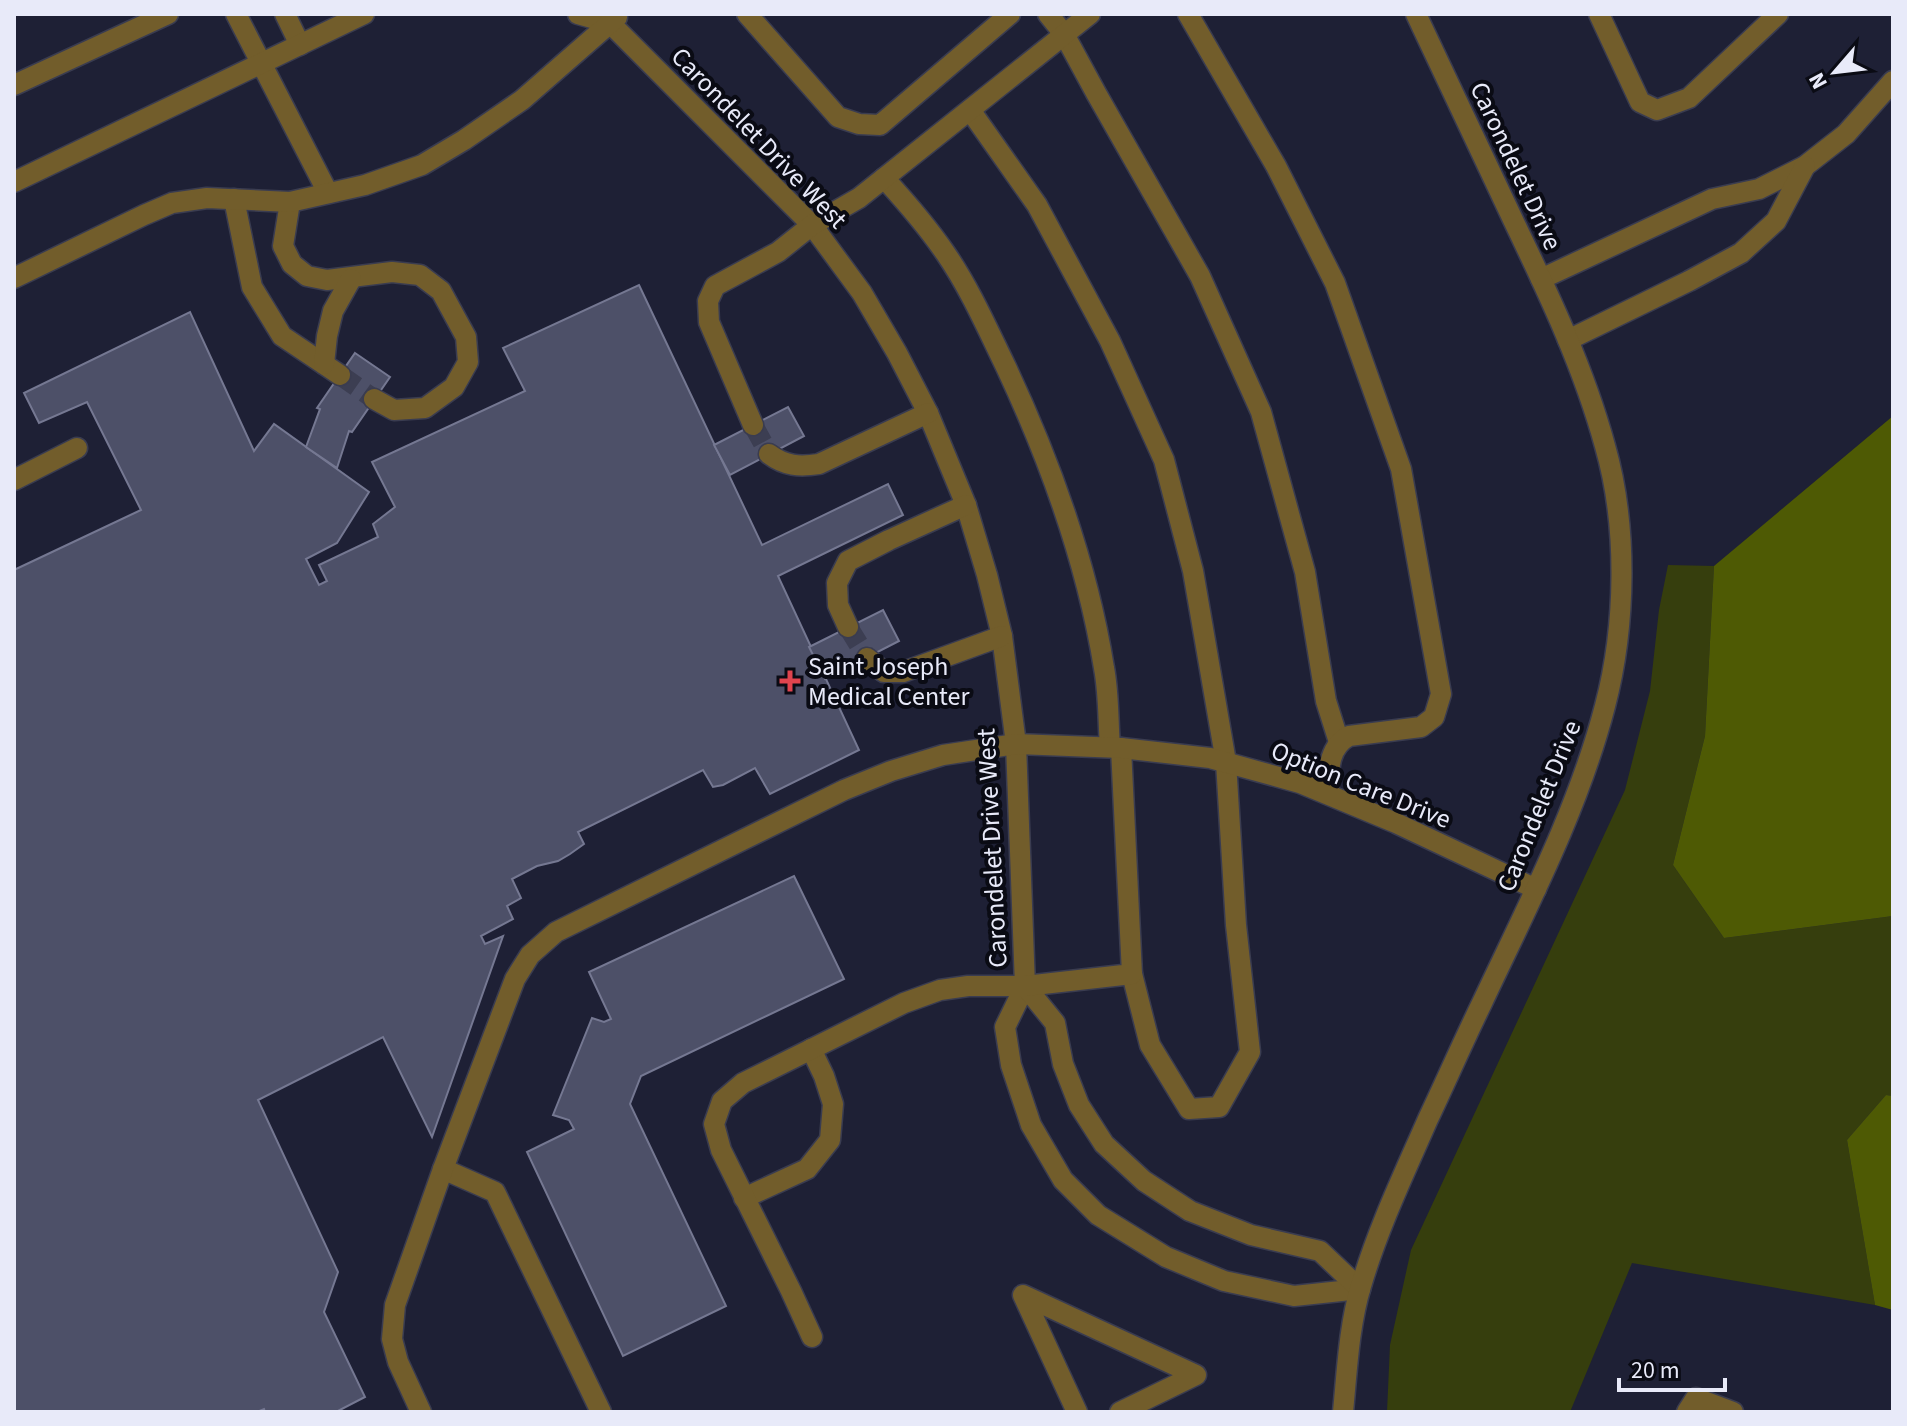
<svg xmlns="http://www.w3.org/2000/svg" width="1907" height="1426" font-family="'Source Sans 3',sans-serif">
  <rect width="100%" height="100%" fill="#1e2035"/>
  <polygon fill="#363e0d" points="1668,565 1714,566 1705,736 1673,865 1724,938 1893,916 1893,1096 1886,1095 1847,1140 1875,1305 1632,1263 1570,1412 1387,1412 1390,1345 1411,1250 1625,790 1650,691 1659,610"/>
  <g fill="#4e5a04">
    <polygon points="1893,416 1893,916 1724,938 1673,865 1705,736 1714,566"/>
    <polygon points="1886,1095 1893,1096 1893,1310 1875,1305 1847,1140"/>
  </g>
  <g fill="#4d5068" stroke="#757892" stroke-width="2">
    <polygon points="639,285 762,545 888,484 903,515 778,576 859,750 770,794 755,768 723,785 713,787 703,770 578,832 584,844 570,854 558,861 537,866 512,879 521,898 507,906 513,919 481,936 485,944 503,936 432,1137 383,1037 258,1100 338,1272 324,1312 365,1397 336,1412 265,1412 264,1409 257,1412 14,1412 14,570 141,510 87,402 39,423 24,393 190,312 254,451 274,424 369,492 337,543 306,559 319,585 327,581 319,565 378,537 373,524 395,507 372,462 525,391 503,348"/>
    <polygon points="355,353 390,377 352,432 349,431 337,468 306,447 320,409 317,408"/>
    <polygon points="788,407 804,436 730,475 714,445"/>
    <polygon points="883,610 899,641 825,679 809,647"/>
    <polygon points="794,876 844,979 641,1076 630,1104 726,1306 623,1356 527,1152 574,1129 569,1120 553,1115 592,1018 604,1022 611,1019 589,972"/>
  </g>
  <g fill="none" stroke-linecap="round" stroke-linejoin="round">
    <g stroke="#3c3e52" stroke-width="20" stroke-dasharray="20 10" stroke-linecap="butt">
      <polyline points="340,375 374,399"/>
      <polyline points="753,425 769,454"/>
      <polyline points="848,627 867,658"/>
    </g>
    <defs>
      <g id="minor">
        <polyline points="236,14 328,193"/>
        <polyline points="285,14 300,45"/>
        <polyline points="578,14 610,23 812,225 862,293 897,353 928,413 966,505 987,575 1002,636 1016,744 1025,986 1005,1027 1011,1065 1031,1125 1063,1180 1098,1215 1166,1257 1224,1281 1294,1296 1360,1289"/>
        <polyline points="747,14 838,117 859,124 880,125 1010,14"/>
        <polyline points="1048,14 1064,34 1096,93 1200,276 1261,412 1305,572 1326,701 1339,742"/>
        <path d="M1188 14 1276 166 1335 283 1401 469 1441 694 1434 717 1421 727 1349 736C1327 748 1329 772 1328 794"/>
        <polyline points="1599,14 1640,102 1657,110 1689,98 1778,14"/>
        <polyline points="14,85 168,14"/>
        <polyline points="970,110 1037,205 1110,341 1164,460 1193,571 1226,762 1236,925 1250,1052 1219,1107 1189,1109 1150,1045 1132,974"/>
        <path d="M884 178C906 202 927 226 946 254 970 289 987 328 1006 367 1051 463 1087 563 1104 668 1109 694 1108 721 1110 747"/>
        <polyline points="14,182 364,14"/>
        <polyline points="234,199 252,287 282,336 340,375"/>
        <polyline points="290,202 283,246 292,264 307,276 327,280 392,272 420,275 441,291 466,337 468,362 454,387 425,408 394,410 374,399"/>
        <polyline points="14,278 144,215 172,203 207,198 290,202 365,185 422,165 464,140 522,100 617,17"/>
        <polyline points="1541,279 1712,199 1759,189 1805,166 1846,134 1893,81"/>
        <polyline points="1568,340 1689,281 1741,253 1776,221 1805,166"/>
        <polyline points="324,364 327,336 333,311 351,279"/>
        <polyline points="753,425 709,322 708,301 715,286 778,252 812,225 859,198 1090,14"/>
        <path d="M769 454C785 466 799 467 819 464L928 413"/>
        <polyline points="14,480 77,448"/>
        <polyline points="848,627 838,605 837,583 848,561 889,540 966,505"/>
        <polyline points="867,658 884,672 903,672 1002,636"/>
        <polyline points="1025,986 1055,1023 1063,1064 1079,1105 1104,1144 1144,1181 1190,1211 1251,1235 1320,1251 1360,1289"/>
        <polyline points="443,1169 495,1192 601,1412"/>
        <polyline points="744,1198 807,1169 830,1140 833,1104 824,1076 811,1049"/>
        <polyline points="812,1337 791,1291 721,1150 714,1124 722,1101 743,1083 904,1003 940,990 968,986 1025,986 1132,974 1121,748"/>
        <polyline points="421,1412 398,1362 392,1339 395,1305 443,1169 515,979 530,955 556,932 844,790 891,771 943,755 1016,744 1121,748 1210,758 1300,783 1396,823 1536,889"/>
        <polyline points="1077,1412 1023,1295 1196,1375 1120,1412"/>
        <path d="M1343 1412C1347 1371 1349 1325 1361 1286 1378 1228 1404 1174 1428 1119 1446 1081 1463 1042 1482 1003 1527 907 1578 810 1605 706 1626 626 1628 526 1605 446 1584 369 1550 297 1515 224 1482 154 1449 84 1416 14"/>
        <polyline points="1687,1412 1696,1398 1733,1412"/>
      </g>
    </defs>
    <use href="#minor" stroke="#3a3c50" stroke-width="23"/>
    <use href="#minor" stroke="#725d2b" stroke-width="20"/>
  </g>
  <path fill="#e0444e" stroke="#0a0b14" stroke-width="3" d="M786 669h8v8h8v8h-8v8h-8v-8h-8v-8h8z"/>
  <g text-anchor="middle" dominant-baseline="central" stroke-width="8" stroke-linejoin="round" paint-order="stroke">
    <g font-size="26" fill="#e8eaf9" stroke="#0a0b14">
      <text transform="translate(759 138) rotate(46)">Carondelet Drive West</text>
      <text transform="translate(1516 166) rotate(65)">Carondelet Drive</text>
      <text transform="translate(1361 785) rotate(22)">Option Care Drive</text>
      <text transform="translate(1539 806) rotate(-68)">Carondelet Drive</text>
      <text transform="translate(992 848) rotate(-93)">Carondelet Drive West</text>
    </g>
    <g font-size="26" fill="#e8eaf9" stroke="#0a0b14" text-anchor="start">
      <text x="808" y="666">Saint Joseph<tspan x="808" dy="30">Medical Center</tspan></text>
    </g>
  </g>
  <rect width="1907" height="1426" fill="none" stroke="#e8eaf9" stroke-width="32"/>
  <g transform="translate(1835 72) rotate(242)" stroke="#0a0b14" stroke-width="6" paint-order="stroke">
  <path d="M0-6L14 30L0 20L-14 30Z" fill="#e8eaf9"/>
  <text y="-12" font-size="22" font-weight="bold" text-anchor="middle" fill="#e8eaf9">N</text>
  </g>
  <path d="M1619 1378v12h106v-12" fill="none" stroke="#e8eaf9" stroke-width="4"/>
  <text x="1631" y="1378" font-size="24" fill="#e8eaf9" stroke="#0a0b14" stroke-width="6" paint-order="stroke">20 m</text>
</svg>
